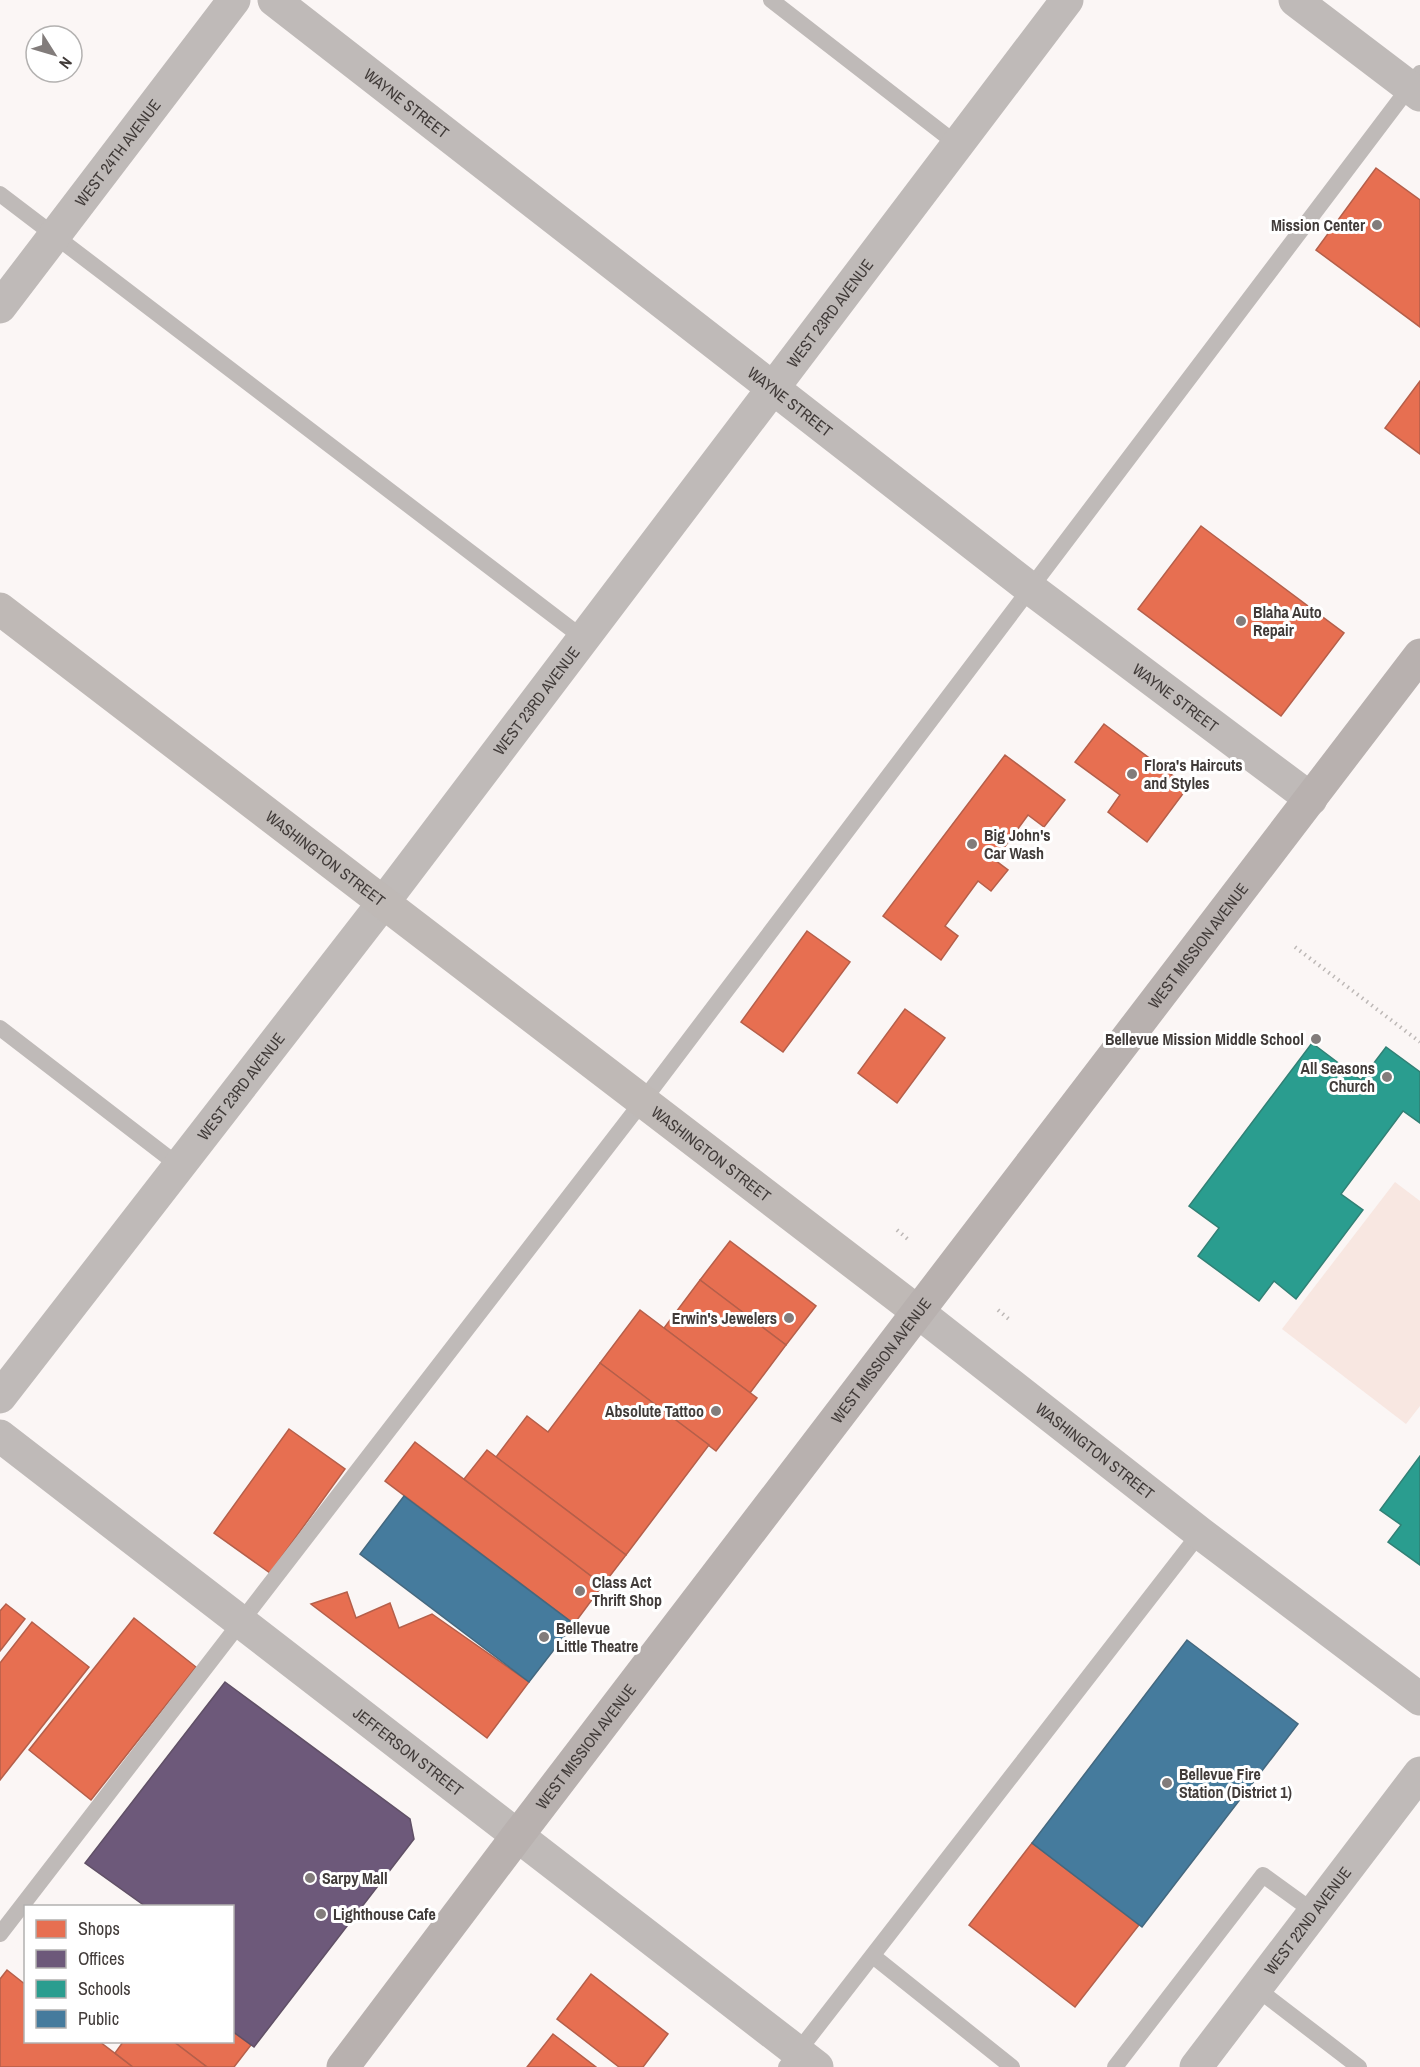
<svg xmlns="http://www.w3.org/2000/svg" width="1420" height="2067" font-family="'Archivo Narrow',sans-serif">
  <rect width="100%" height="100%" fill="#fbf6f5"/>
  <polygon fill="#f8e7e1" points="1395,1182 1420,1201 1420,1406 1406,1424 1282,1329"/>
  <g fill="#e76f51" stroke="#b55f4a" stroke-width="1.5">
    <polygon points="1376,168 1420,200 1420,327 1316,250"/>
    <polygon points="1420,381 1420,454 1385,428"/>
    <polygon points="1201,526 1344,633 1281,716 1138,609"/>
    <polygon points="1104,724 1188,787 1147,842 1108,812 1120,795 1075,762"/>
    <polygon points="1005,755 1065,800 1044,827 1028,815 995,860 1008,870 991,891 978,881 945,926 958,936 941,960 883,916"/>
    <polygon points="807,931 850,962 783,1052 741,1022"/>
    <polygon points="905,1009 945,1038 897,1103 858,1073"/>
    <polygon points="730,1241 816,1306 786,1345 700,1280"/>
    <polygon points="700,1280 786,1345 750,1393 664,1328"/>
    <polygon points="640,1310 757,1398 716,1451 600,1363"/>
    <polygon points="600,1363 709,1445 626,1555 496,1457 527,1416 548,1432"/>
    <polygon points="289,1429 345,1469 270,1573 214,1533"/>
    <polygon points="415,1442 603,1585 574,1624 385,1481"/>
    <polygon points="487,1450 626,1555 603,1585 464,1479"/>
    <polygon points="347,1592 356,1618 390,1603 399,1628 432,1614 529,1682 487,1738 311,1604"/>
    <polygon points="6,1604 25,1619 0,1651 0,1611"/>
    <polygon points="134,1618 196,1667 91,1800 29,1750"/>
    <polygon points="32,1622 89,1667 0,1780 0,1663"/>
    <polygon points="1032,1843 1139,1925 1075,2007 969,1925"/>
    <polygon points="7,1970 26,1985 26,2042 100,2042 133,2067 0,2067 0,1979"/>
    <polygon points="591,1974 668,2034 643,2067 619,2067 557,2019"/>
    <polygon points="232,2031 251,2045 234,2067 207,2067 174,2042 232,2042"/>
    <polygon points="553,2034 596,2067 527,2067"/>
    <polygon points="123,2042 174,2042 207,2067 133,2067 115,2053"/>
  </g>
  <polygon fill="#6d597a" stroke="#605066" stroke-width="1.5" points="225,1682 410,1819 414,1839 254,2047 232,2031 232,1906 145,1906 85,1863"/>
  <g fill="#2a9d8f" stroke="#318075" stroke-width="1.5">
    <polygon points="1312,1043 1361,1080 1386,1047 1420,1072 1420,1123 1403,1111 1341,1194 1363,1210 1296,1299 1274,1281 1259,1301 1198,1256 1219,1228 1189,1206"/>
    <polygon points="1420,1456 1420,1565 1388,1542 1401,1525 1380,1510"/>
  </g>
  <g fill="#457b9d" stroke="#44687f" stroke-width="1.5">
    <polygon points="404,1496 574,1624 529,1682 360,1554"/>
    <polygon points="1187,1640 1298,1724 1142,1927 1032,1843"/>
  </g>
  <g fill="none" stroke-linecap="round" stroke-linejoin="round">
    <g stroke="#bdb8b6" stroke-width="4" stroke-dasharray="1.5 4.5" stroke-linecap="butt">
      <polyline points="1295,947 1420,1042"/>
      <polyline points="897,1230 910,1241"/>
      <polyline points="998,1310 1010,1320"/>
    </g>
    <g stroke="#bfbab8" stroke-width="16">
      <polyline points="771,0 958,145"/>
      <polyline points="0,194 583,638"/>
      <polyline points="0,1028 178,1165"/>
      <polyline points="0,1934 642,1102 1420,73"/>
      <polyline points="873,1956 1012,2067"/>
      <polyline points="1256,1988 1359,2067"/>
      <polyline points="786,2067 1200,1533"/>
      <polyline points="1115,2067 1263,1875 1314,1912"/>
    </g>
    <g stroke="#bfbab8" stroke-width="33">
      <path id="s1" d="M274 0 1031 589 1311 799"/>
      <polyline points="1295,0 1420,95"/>
      <path id="s2" d="M0 307 234 0"/>
      <path id="s3" d="M918 1312 1200 1533 1420 1699"/>
      <path id="s4" d="M0 1397 383 903 1067 0"/>
      <path id="s5" d="M0 1436 817 2067"/>
      <path id="s6" d="M1196 2067 1420 1773"/>
    </g>
    <path stroke="#bfb9b6" stroke-width="33" id="s7" d="M0 609 918 1312"/>
    <path stroke="#b8b1af" stroke-width="33" id="s8" d="M343 2067 518 1835 1420 655"/>
  </g>
  <g fill="#827c7b" stroke="#fff" stroke-width="2">
    <circle cx="1377" cy="225" r="6"/>
    <circle cx="1241" cy="621" r="6"/>
    <circle cx="1132" cy="774" r="6"/>
    <circle cx="972" cy="844" r="6"/>
    <circle cx="1316" cy="1039" r="6"/>
    <circle cx="1387" cy="1077" r="6"/>
    <circle cx="789" cy="1318" r="6"/>
    <circle cx="716" cy="1411" r="6"/>
    <circle cx="580" cy="1591" r="6"/>
    <circle cx="544" cy="1637" r="6"/>
    <circle cx="1167" cy="1783" r="6"/>
    <circle cx="310" cy="1878" r="6"/>
    <circle cx="321" cy="1914" r="6"/>
  </g>
  <g text-anchor="middle" dominant-baseline="central" stroke-width="6" stroke-linejoin="round" paint-order="stroke">
    <g font-size="16" fill="#413b39" stroke="#fff">
      <text stroke="none"><textPath href="#s1" startOffset="168">WAYNE STREET</textPath></text>
      <text stroke="none"><textPath href="#s2" startOffset="194">WEST 24TH AVENUE</textPath></text>
      <text stroke="none"><textPath href="#s4" startOffset="1365">WEST 23RD AVENUE</textPath></text>
      <text stroke="none"><textPath href="#s1" startOffset="654">WAYNE STREET</textPath></text>
      <text stroke="none"><textPath href="#s1" startOffset="1140">WAYNE STREET</textPath></text>
      <text stroke="none"><textPath href="#s4" startOffset="879">WEST 23RD AVENUE</textPath></text>
      <text stroke="none"><textPath href="#s7" startOffset="410">WASHINGTON STREET</textPath></text>
      <text stroke="none"><textPath href="#s8" startOffset="1410">WEST MISSION AVENUE</textPath></text>
      <text stroke="none"><textPath href="#s4" startOffset="393">WEST 23RD AVENUE</textPath></text>
      <text stroke="none"><textPath href="#s7" startOffset="896">WASHINGTON STREET</textPath></text>
      <text stroke="none"><textPath href="#s8" startOffset="888">WEST MISSION AVENUE</textPath></text>
      <text stroke="none"><textPath href="#s3" startOffset="225">WASHINGTON STREET</textPath></text>
      <text stroke="none"><textPath href="#s8" startOffset="402">WEST MISSION AVENUE</textPath></text>
      <text stroke="none"><textPath href="#s5" startOffset="516">JEFFERSON STREET</textPath></text>
      <text stroke="none"><textPath href="#s6" startOffset="184">WEST 22ND AVENUE</textPath></text>
    </g>
    <g font-size="16" font-weight="bold" fill="#413b39" stroke="#fff" text-anchor="start">
      <text x="1365" y="225" text-anchor="end">Mission Center</text>
      <text x="1253" y="612">Blaha Auto<tspan x="1253" dy="18">Repair</tspan></text>
      <text x="1144" y="765">Flora's Haircuts<tspan x="1144" dy="18">and Styles</tspan></text>
      <text x="984" y="835">Big John's<tspan x="984" dy="18">Car Wash</tspan></text>
      <text x="1304" y="1039" text-anchor="end">Bellevue Mission Middle School</text>
      <text x="1375" y="1068" text-anchor="end">All Seasons<tspan x="1375" dy="18">Church</tspan></text>
      <text x="777" y="1318" text-anchor="end">Erwin's Jewelers</text>
      <text x="704" y="1411" text-anchor="end">Absolute Tattoo</text>
      <text x="592" y="1582">Class Act<tspan x="592" dy="18">Thrift Shop</tspan></text>
      <text x="556" y="1628">Bellevue<tspan x="556" dy="18">Little Theatre</tspan></text>
      <text x="1179" y="1774">Bellevue Fire<tspan x="1179" dy="18">Station (District 1)</tspan></text>
      <text x="322" y="1878">Sarpy Mall</text>
      <text x="333" y="1914">Lighthouse Cafe</text>
    </g>
  </g>
  <rect x="24" y="1905" width="210" height="138" fill="#ffffff" stroke="#b3b1b0" stroke-width="1.5"/>
  <rect x="36" y="1920" width="30" height="18" fill="#e76f51" stroke="#b3b1b0" stroke-width="1.5"/>
  <text x="78" y="1935" font-size="18" fill="#413b39">Shops</text>
  <rect x="36" y="1950" width="30" height="18" fill="#6d597a" stroke="#b3b1b0" stroke-width="1.5"/>
  <text x="78" y="1965" font-size="18" fill="#413b39">Offices</text>
  <rect x="36" y="1980" width="30" height="18" fill="#2a9d8f" stroke="#b3b1b0" stroke-width="1.5"/>
  <text x="78" y="1995" font-size="18" fill="#413b39">Schools</text>
  <rect x="36" y="2010" width="30" height="18" fill="#457b9d" stroke="#b3b1b0" stroke-width="1.5"/>
  <text x="78" y="2025" font-size="18" fill="#413b39">Public</text>
  <g transform="translate(54 54) rotate(127)"><circle r="28" fill="#ffffff" stroke="#b3b1b0" stroke-width="1.5"/>
  <path d="M0-4.5L10 22L0 15L-10 22Z" fill="#827c7b"/>
  <text y="-9" font-size="16" font-weight="bold" text-anchor="middle" fill="#413b39">N</text>
  </g>
</svg>
